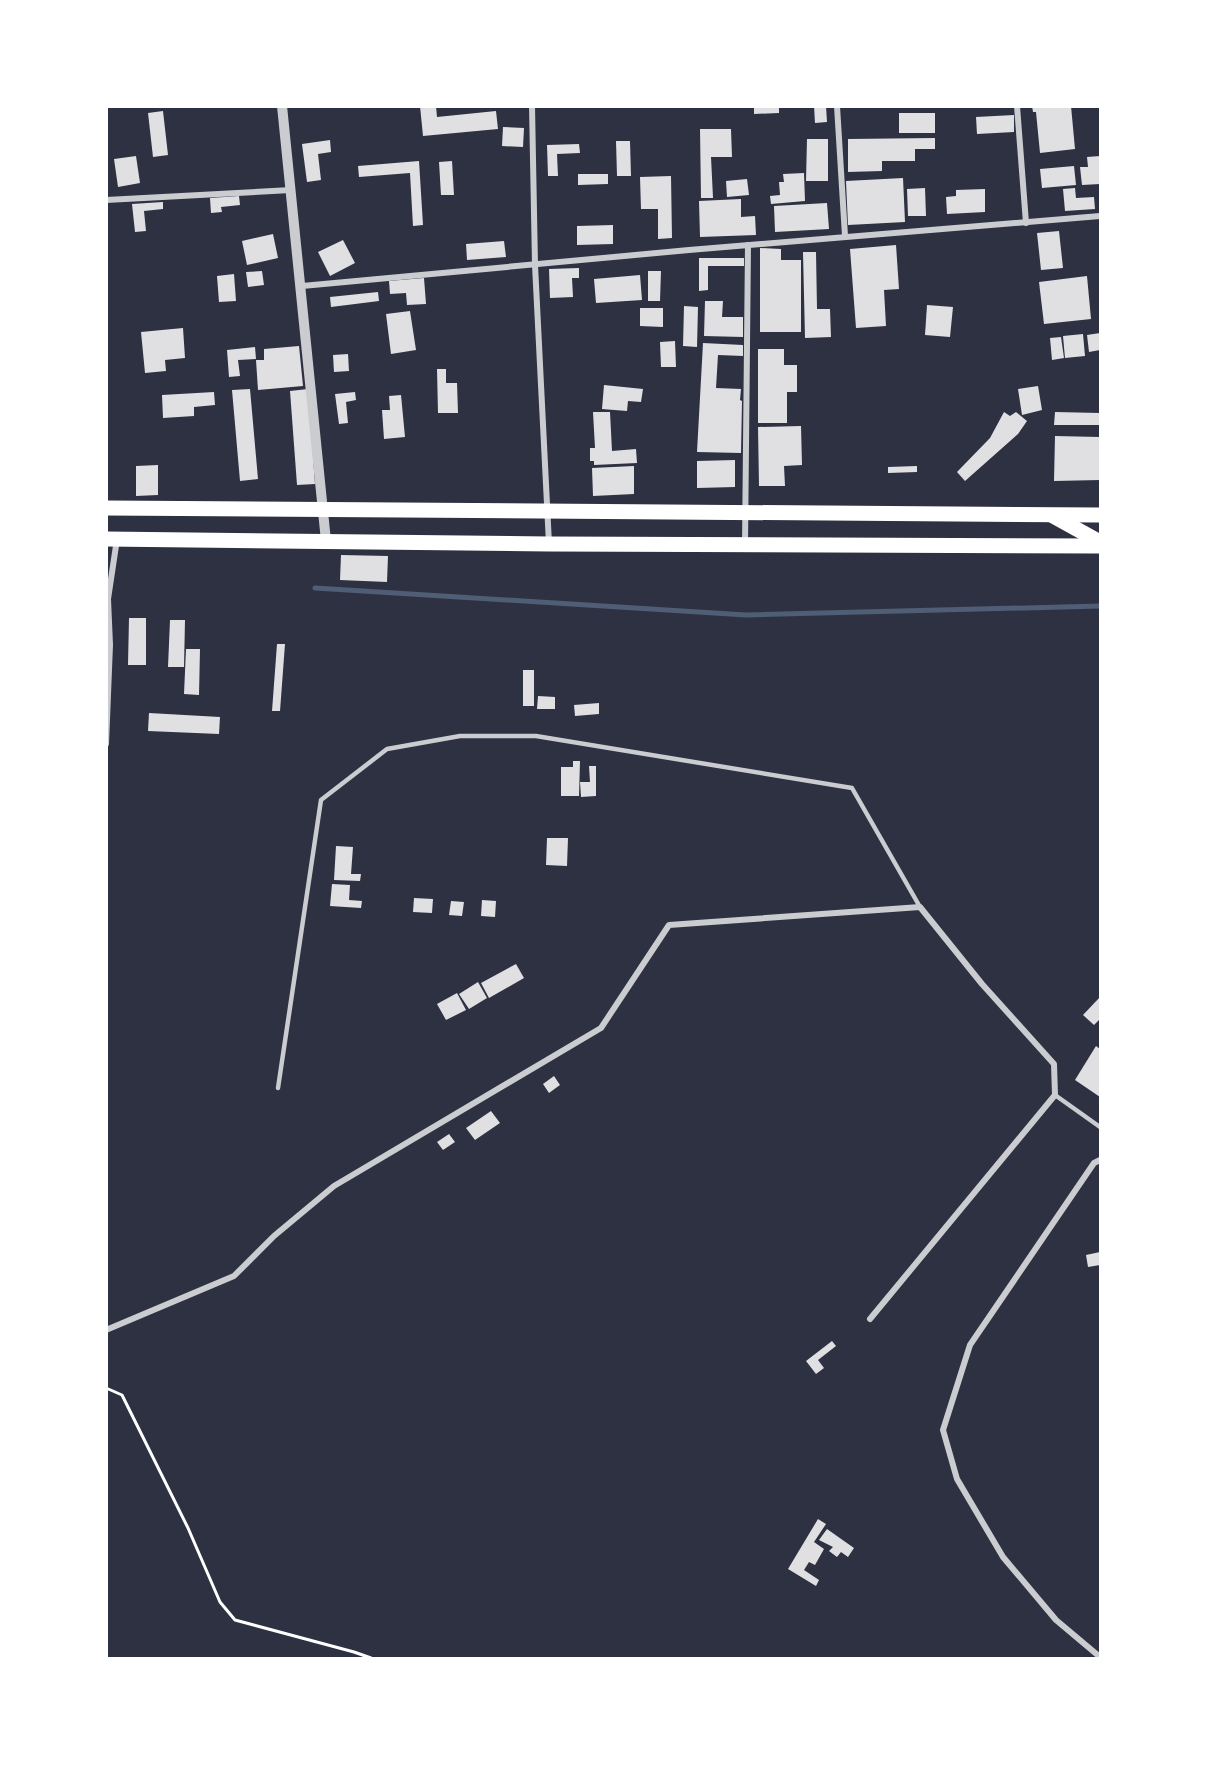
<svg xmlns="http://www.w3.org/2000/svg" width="1207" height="1765" font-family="Jost,sans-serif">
  <rect width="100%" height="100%" fill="#2d3142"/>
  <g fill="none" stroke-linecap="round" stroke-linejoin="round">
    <polyline stroke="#4f5d75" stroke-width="5" points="315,588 746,615 1100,606"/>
  </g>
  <g fill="#e0e0e3">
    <polygon points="420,106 436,106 437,117 496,111 498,129 423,136"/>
    <polygon points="754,106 779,106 779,113 754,114"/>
    <polygon points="814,106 826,106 827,122 815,123"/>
    <polygon points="1032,106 1071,106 1075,149 1040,153 1036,112 1033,112"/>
    <polygon points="163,111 168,155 153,157 148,113"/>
    <rect x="899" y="113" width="36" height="20"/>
    <polygon points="1014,115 1014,132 977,134 976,117"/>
    <polygon points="503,127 524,128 523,147 502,146"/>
    <polygon points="700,129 731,129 732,157 711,157 713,198 701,198"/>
    <polygon points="935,138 935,149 915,149 915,161 882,161 882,171 848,172 848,139"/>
    <polygon points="807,139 828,139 828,181 806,181"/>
    <polygon points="330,140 331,152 318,154 321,180 307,182 302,144"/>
    <polygon points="616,141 630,141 631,176 617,176"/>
    <polygon points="579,144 580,153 557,154 558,176 548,176 547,145"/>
    <polygon points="136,156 140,183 118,187 114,159"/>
    <polygon points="1100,156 1100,184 1082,185 1080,167 1088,167 1087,157"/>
    <polygon points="419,161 423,225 413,226 410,173 359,177 358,166"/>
    <polygon points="452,161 454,195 441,195 439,162"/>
    <polygon points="1074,166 1076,185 1042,188 1040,169"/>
    <polygon points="804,173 805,201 771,204 770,196 780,195 779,182 784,182 783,174"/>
    <polygon points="578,174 608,174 608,184 578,185"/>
    <polygon points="671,176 672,238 658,239 658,209 641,209 640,177"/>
    <polygon points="903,178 905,222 848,225 846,181"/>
    <polygon points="747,179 749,195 727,197 726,181"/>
    <polygon points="925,188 926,216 908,216 907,189"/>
    <polygon points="1075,188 1076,198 1094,197 1095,209 1065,211 1063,189"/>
    <polygon points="985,189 985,212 947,214 946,197 956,196 956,190"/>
    <polygon points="239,196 240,205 221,207 222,212 211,213 210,198"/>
    <polygon points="741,199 741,217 755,216 756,235 700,237 699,201"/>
    <polygon points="163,202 163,209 144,211 146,231 135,232 132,204"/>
    <polygon points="827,203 829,229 775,232 774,206"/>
    <polygon points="613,225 613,244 577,245 577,226"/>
    <polygon points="1059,231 1063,268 1041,270 1037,233"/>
    <polygon points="273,234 278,258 247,265 242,241"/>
    <polygon points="343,240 355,263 330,276 318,252"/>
    <polygon points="504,241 506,257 467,260 466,244"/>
    <polygon points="896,245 899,289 884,290 886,326 856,328 850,249"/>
    <polygon points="760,248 781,249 781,260 801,260 801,332 760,332"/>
    <polygon points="803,252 816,252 817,309 830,309 831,337 805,338"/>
    <polygon points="699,258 744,258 744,266 708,266 708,290 699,291"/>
    <polygon points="579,268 579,278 572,278 573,297 550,298 549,269"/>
    <polygon points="262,271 264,285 248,287 246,272"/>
    <polygon points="648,271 661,271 660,301 648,301"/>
    <polygon points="234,274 236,301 219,302 217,276"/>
    <polygon points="640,275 642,300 596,303 594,279"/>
    <polygon points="1087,276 1091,319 1044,324 1039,282"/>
    <polygon points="424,278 426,304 407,305 406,293 390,294 389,281"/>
    <polygon points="378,292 379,301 331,307 330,297"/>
    <polygon points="705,301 723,301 722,317 743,317 743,337 704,336"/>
    <polygon points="927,305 953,307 950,337 925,335"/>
    <polygon points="684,306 698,307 697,347 683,346"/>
    <polygon points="640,308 663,308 663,327 640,326"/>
    <polygon points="410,311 416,350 391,354 386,314"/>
    <polygon points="183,328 185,358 165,360 166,371 145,373 141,332"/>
    <polygon points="1100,333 1100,350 1089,352 1087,335"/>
    <polygon points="1083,334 1085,356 1065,358 1063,336"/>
    <polygon points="1061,337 1064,358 1052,360 1050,338"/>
    <polygon points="675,341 676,367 661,367 660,342"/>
    <polygon points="703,343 743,345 743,356 718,355 716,388 741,389 740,400 742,401 741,453 697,452"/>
    <polygon points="299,346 303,386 258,390 256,360 264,360 264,349"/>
    <polygon points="255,347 256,359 238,360 240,376 229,377 227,350"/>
    <polygon points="758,349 784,349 784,365 797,365 797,392 787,392 787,423 758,423"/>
    <polygon points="348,354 349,371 334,372 333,355"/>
    <polygon points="437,369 446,369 446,383 457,383 458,413 438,413"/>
    <polygon points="604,385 643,389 641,402 628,401 627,411 602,409"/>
    <polygon points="1038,386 1042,410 1022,415 1018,389"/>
    <polygon points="250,389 258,479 240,481 232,390"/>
    <polygon points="308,389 315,484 297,485 290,391"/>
    <polygon points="214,392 215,405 194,407 194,416 163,418 162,395"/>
    <polygon points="355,392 356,400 346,402 348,423 339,424 335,394"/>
    <polygon points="401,395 405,437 384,439 382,410 390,410 389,396"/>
    <polygon points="593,412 610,412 612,451 636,449 637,463 594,465 594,461 590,461 590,448 595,448"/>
    <polygon points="1004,412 1010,416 1016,412 1027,421 1018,434 965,481 957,472 990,438"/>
    <polygon points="1055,412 1100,413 1100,425 1054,425"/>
    <polygon points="801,426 802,465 784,466 785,486 759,486 758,427"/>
    <polygon points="1055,436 1100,437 1100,480 1054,481"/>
    <polygon points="735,460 735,487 697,488 697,461"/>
    <polygon points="158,465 158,495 136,496 136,466"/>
    <polygon points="634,466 634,494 593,496 592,468"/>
    <polygon points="917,466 917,472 888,473 888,467"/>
    <polygon points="341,555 388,556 387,582 340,580"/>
    <polygon points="129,618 146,618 146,665 128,665"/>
    <polygon points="170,620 185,620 184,667 168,667"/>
    <polygon points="277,644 285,644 280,711 272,711"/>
    <polygon points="186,649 200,649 199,695 184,694"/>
    <rect x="523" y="670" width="11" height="36"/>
    <polygon points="538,696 555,697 555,709 537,709"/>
    <polygon points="599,703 599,714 575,716 574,705"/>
    <polygon points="149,713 220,717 219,734 148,731"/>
    <polygon points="573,761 580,761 579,796 561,796 561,767 573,767"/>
    <polygon points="589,766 596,766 596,796 581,797 580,782 590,782"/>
    <polygon points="547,838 568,838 567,866 546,865"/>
    <polygon points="336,846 353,847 351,874 361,874 360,881 334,880"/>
    <polygon points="332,884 350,885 349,900 362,901 361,908 330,906"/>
    <polygon points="414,898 433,899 432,913 413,912"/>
    <polygon points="482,900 496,901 495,917 481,916"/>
    <polygon points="451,901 464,902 462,916 449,915"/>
    <polygon points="516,964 524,978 489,998 481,983"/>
    <polygon points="478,982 487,998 469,1009 459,994"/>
    <polygon points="457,993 466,1010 446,1020 437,1004"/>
    <polygon points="1100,997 1100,1019 1094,1025 1083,1015"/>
    <polygon points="1096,1046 1100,1049 1100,1097 1075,1080"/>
    <polygon points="554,1076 560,1085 549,1093 543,1084"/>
    <polygon points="491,1111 500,1123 475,1140 466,1128"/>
    <polygon points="449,1134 455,1142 443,1150 437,1142"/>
    <polygon points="1100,1252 1100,1265 1088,1267 1086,1255"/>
    <polygon points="832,1341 836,1346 818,1360 824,1368 816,1374 806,1361"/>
    <polygon points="818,1519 826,1524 814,1542 824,1549 815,1565 809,1562 804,1570 819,1580 816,1586 788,1569"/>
    <polygon points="827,1529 854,1548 848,1557 841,1552 837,1557 829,1551 833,1547 819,1540"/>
  </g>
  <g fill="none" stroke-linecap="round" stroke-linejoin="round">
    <polyline stroke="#fff" stroke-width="3" points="106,1388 122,1395 188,1528 220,1602 235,1620 354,1652 371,1658"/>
    <g stroke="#caccd0" stroke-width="4.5">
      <polyline points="278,1088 321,800 387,749 460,736 536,736 852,788 920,907"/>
      <polyline points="1055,1095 1100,1127"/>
    </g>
    <g stroke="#caccd0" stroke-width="6">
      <polyline points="532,106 535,265 549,544"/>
      <polyline points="837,106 845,236"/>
      <polyline points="1017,106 1026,223"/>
      <polyline points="106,200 291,190"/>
      <polyline points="302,286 689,250 1100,216"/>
      <polyline points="745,545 748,245"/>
      <polyline points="106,744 110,645 108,599 117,539"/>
      <polyline points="1100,1160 1094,1163 970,1345 943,1430 957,1479 1003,1557 1056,1620 1100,1657"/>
      <polyline points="106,1330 234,1276 274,1236 334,1186 601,1028 669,925 920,907 982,984 1054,1064 1055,1095 870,1319"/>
    </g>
    <polyline stroke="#caccd0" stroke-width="10" points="282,106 326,541"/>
    <g stroke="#fff" stroke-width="15">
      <polyline points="106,508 1100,515"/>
      <polyline points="1053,516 1100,542"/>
      <polyline points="106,539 549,544 1100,546"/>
    </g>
  </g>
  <rect width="1207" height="1765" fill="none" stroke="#ffffff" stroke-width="216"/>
</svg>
